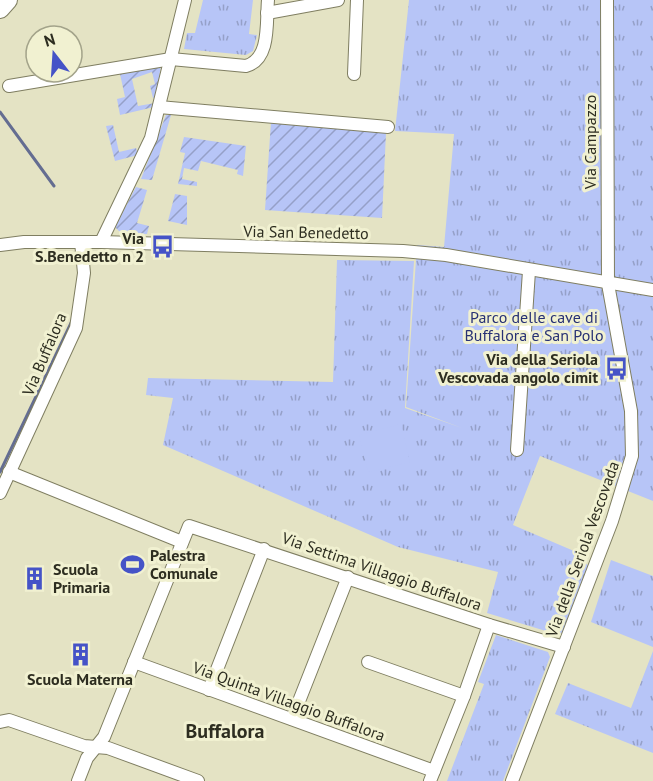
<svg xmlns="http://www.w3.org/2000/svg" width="653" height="781" font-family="'PT Sans',sans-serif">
  <defs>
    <pattern id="park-tufts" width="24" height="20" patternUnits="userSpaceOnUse" patternTransform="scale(1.5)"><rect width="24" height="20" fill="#b7c5f7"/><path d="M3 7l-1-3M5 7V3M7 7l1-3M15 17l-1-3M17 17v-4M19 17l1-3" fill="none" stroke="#95a0c8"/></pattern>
    <pattern id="garden-furrows" width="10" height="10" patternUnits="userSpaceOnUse" patternTransform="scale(1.5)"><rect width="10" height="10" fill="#b7c5f7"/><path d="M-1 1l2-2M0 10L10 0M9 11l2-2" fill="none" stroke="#95a0c8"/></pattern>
  </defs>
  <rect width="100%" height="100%" fill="#e4e3c4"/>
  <g fill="url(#park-tufts)">
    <polygon points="203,0 253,0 249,34 257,35 253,51 246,55 184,49 187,33 195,33"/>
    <polygon points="409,0 653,0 653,501 540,456 513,525 581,554 579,561 588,565 563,632 559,635 487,613 498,572 398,547 163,445 173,398 146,395 148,378 333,382 337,260 414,261 405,408 462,428 406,407 417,245 444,247 454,134 395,131"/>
    <polygon points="611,560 653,576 653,647 591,622"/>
    <polygon points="496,635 548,652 550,657 503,781 447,781 484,684 478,682"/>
    <polygon points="653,651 653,753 555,714 568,683 631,708"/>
  </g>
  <g fill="url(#garden-furrows)">
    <polygon points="161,65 156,97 153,98 150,86 155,84 152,72 132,79 138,106 155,103 154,107 120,115 117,99 125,97 120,74"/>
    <polygon points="166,115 171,115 152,180 141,179"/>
    <polygon points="271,122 386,133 382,218 265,210"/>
    <polygon points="113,125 119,152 136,148 138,155 115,161 106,126"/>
    <polygon points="184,137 246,146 243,176 237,174 238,170 201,161 198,171 184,168 182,179 197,182 197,186 178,184 185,153 180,152"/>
    <polygon points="136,187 147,190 137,223 149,226 147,234 121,233 115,227"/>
    <polygon points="175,194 187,196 187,225 168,221"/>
  </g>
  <polygon fill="#b7c5f7" points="401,424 410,462 368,472 359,435"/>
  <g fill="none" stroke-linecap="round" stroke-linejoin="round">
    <g stroke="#646d91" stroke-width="3">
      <polyline points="0,112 54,186"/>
      <polyline points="0,472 72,321"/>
    </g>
    <defs>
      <g id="minor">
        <polyline points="267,13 338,0"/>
        <polyline points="354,74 357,0"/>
        <path d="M9 86 171 59 246 66C271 59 266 22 268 0"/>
        <polyline points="159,107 388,127"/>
        <polyline points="101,242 151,138 185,0"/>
        <polyline points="0,245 24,242 101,242 403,251 446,255 653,290"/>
        <polyline points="517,450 529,271"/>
        <polyline points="9,472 182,542"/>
        <polyline points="0,493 76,328 84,273 81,242"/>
        <polyline points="134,662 434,771"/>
        <polyline points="368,662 464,696"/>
        <polyline points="209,690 264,549"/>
        <polyline points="292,719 348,577"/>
        <polyline points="0,722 9,720 84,746 108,748 198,781"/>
        <polyline points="78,781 87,758 104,737 189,526 489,625 564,647"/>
        <polyline points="430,781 464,696 489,625"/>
        <polyline points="512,781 612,521 632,456 631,411 608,284 607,0"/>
      </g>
      <polyline id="highway" points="0,9 8,0"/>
    </defs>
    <use href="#minor" stroke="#7f7e61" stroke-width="14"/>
    <use href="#highway" stroke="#7f7e61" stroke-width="20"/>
    <use href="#minor" stroke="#fff" stroke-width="12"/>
    <use href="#highway" stroke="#fff" stroke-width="18"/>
  </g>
  <defs>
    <symbol id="bus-bare" viewBox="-9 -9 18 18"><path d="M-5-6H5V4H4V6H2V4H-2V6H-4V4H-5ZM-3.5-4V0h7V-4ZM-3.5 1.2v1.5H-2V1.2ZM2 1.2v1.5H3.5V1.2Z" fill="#4553c7" stroke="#f1f1d1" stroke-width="2.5" paint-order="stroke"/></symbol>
    <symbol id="stadium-bare" viewBox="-9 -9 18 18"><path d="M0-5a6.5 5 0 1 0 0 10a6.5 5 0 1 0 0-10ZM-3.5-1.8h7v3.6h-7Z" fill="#4553c7" stroke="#f1f1d1" stroke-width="2.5" paint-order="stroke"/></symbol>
    <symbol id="building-bare" viewBox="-9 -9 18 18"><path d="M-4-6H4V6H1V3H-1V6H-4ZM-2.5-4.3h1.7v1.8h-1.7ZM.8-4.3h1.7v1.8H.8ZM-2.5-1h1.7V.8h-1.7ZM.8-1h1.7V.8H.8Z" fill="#4553c7" stroke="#f1f1d1" stroke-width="2.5" paint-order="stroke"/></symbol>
  </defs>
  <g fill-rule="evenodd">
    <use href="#bus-bare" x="146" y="230" width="33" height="33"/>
    <use href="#bus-bare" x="600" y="352" width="33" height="33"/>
    <use href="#stadium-bare" x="116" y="548" width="33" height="33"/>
    <use href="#building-bare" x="18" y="562" width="33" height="33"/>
    <use href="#building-bare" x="64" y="638" width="33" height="33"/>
  </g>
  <g text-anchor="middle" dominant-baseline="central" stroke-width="6" stroke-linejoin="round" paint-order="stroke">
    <g font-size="16" fill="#2d2d20" stroke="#f1f1d1">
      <text transform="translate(590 142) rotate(-90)">Via Campazzo</text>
      <text transform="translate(306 232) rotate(1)">Via San Benedetto</text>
      <text transform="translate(44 354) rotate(-67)">Via Buffalora</text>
      <text transform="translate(582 549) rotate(-70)">Via della Seriola Vescovada</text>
      <text transform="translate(382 571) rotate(19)">Via Settima Villaggio Buffalora</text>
      <text transform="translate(289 701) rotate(20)">Via Quinta Villaggio Buffalora</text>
    </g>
    <g font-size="16" font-weight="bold" fill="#2d2d20" stroke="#f1f1d1" text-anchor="end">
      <text x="144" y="238">Via<tspan x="144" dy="18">S.Benedetto n 2</tspan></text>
      <text x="598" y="359">Via della Seriola<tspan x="598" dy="18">Vescovada angolo cimit</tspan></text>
      <text x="150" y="555" text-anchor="start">Palestra<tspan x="150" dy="18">Comunale</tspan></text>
      <text x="53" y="569" text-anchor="start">Scuola<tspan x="53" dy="18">Primaria</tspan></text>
      <text x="80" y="679" text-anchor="middle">Scuola Materna</text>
    </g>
    <g font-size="16" fill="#273174" stroke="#f1f1d1">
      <text x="534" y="317">Parco delle cave di<tspan x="534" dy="18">Buffalora e San Polo</tspan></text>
    </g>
    <g font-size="20" font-weight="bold" fill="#2d2d20" stroke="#f1f1d1">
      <text x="225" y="731">Buffalora</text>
    </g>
  </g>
  <g transform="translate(54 54) rotate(343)"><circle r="28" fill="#f1f1d1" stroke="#a3a38a" stroke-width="1.5"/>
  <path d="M0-4.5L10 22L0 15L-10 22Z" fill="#4553c7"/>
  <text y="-9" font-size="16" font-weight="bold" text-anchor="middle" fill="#2d2d20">N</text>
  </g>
</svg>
